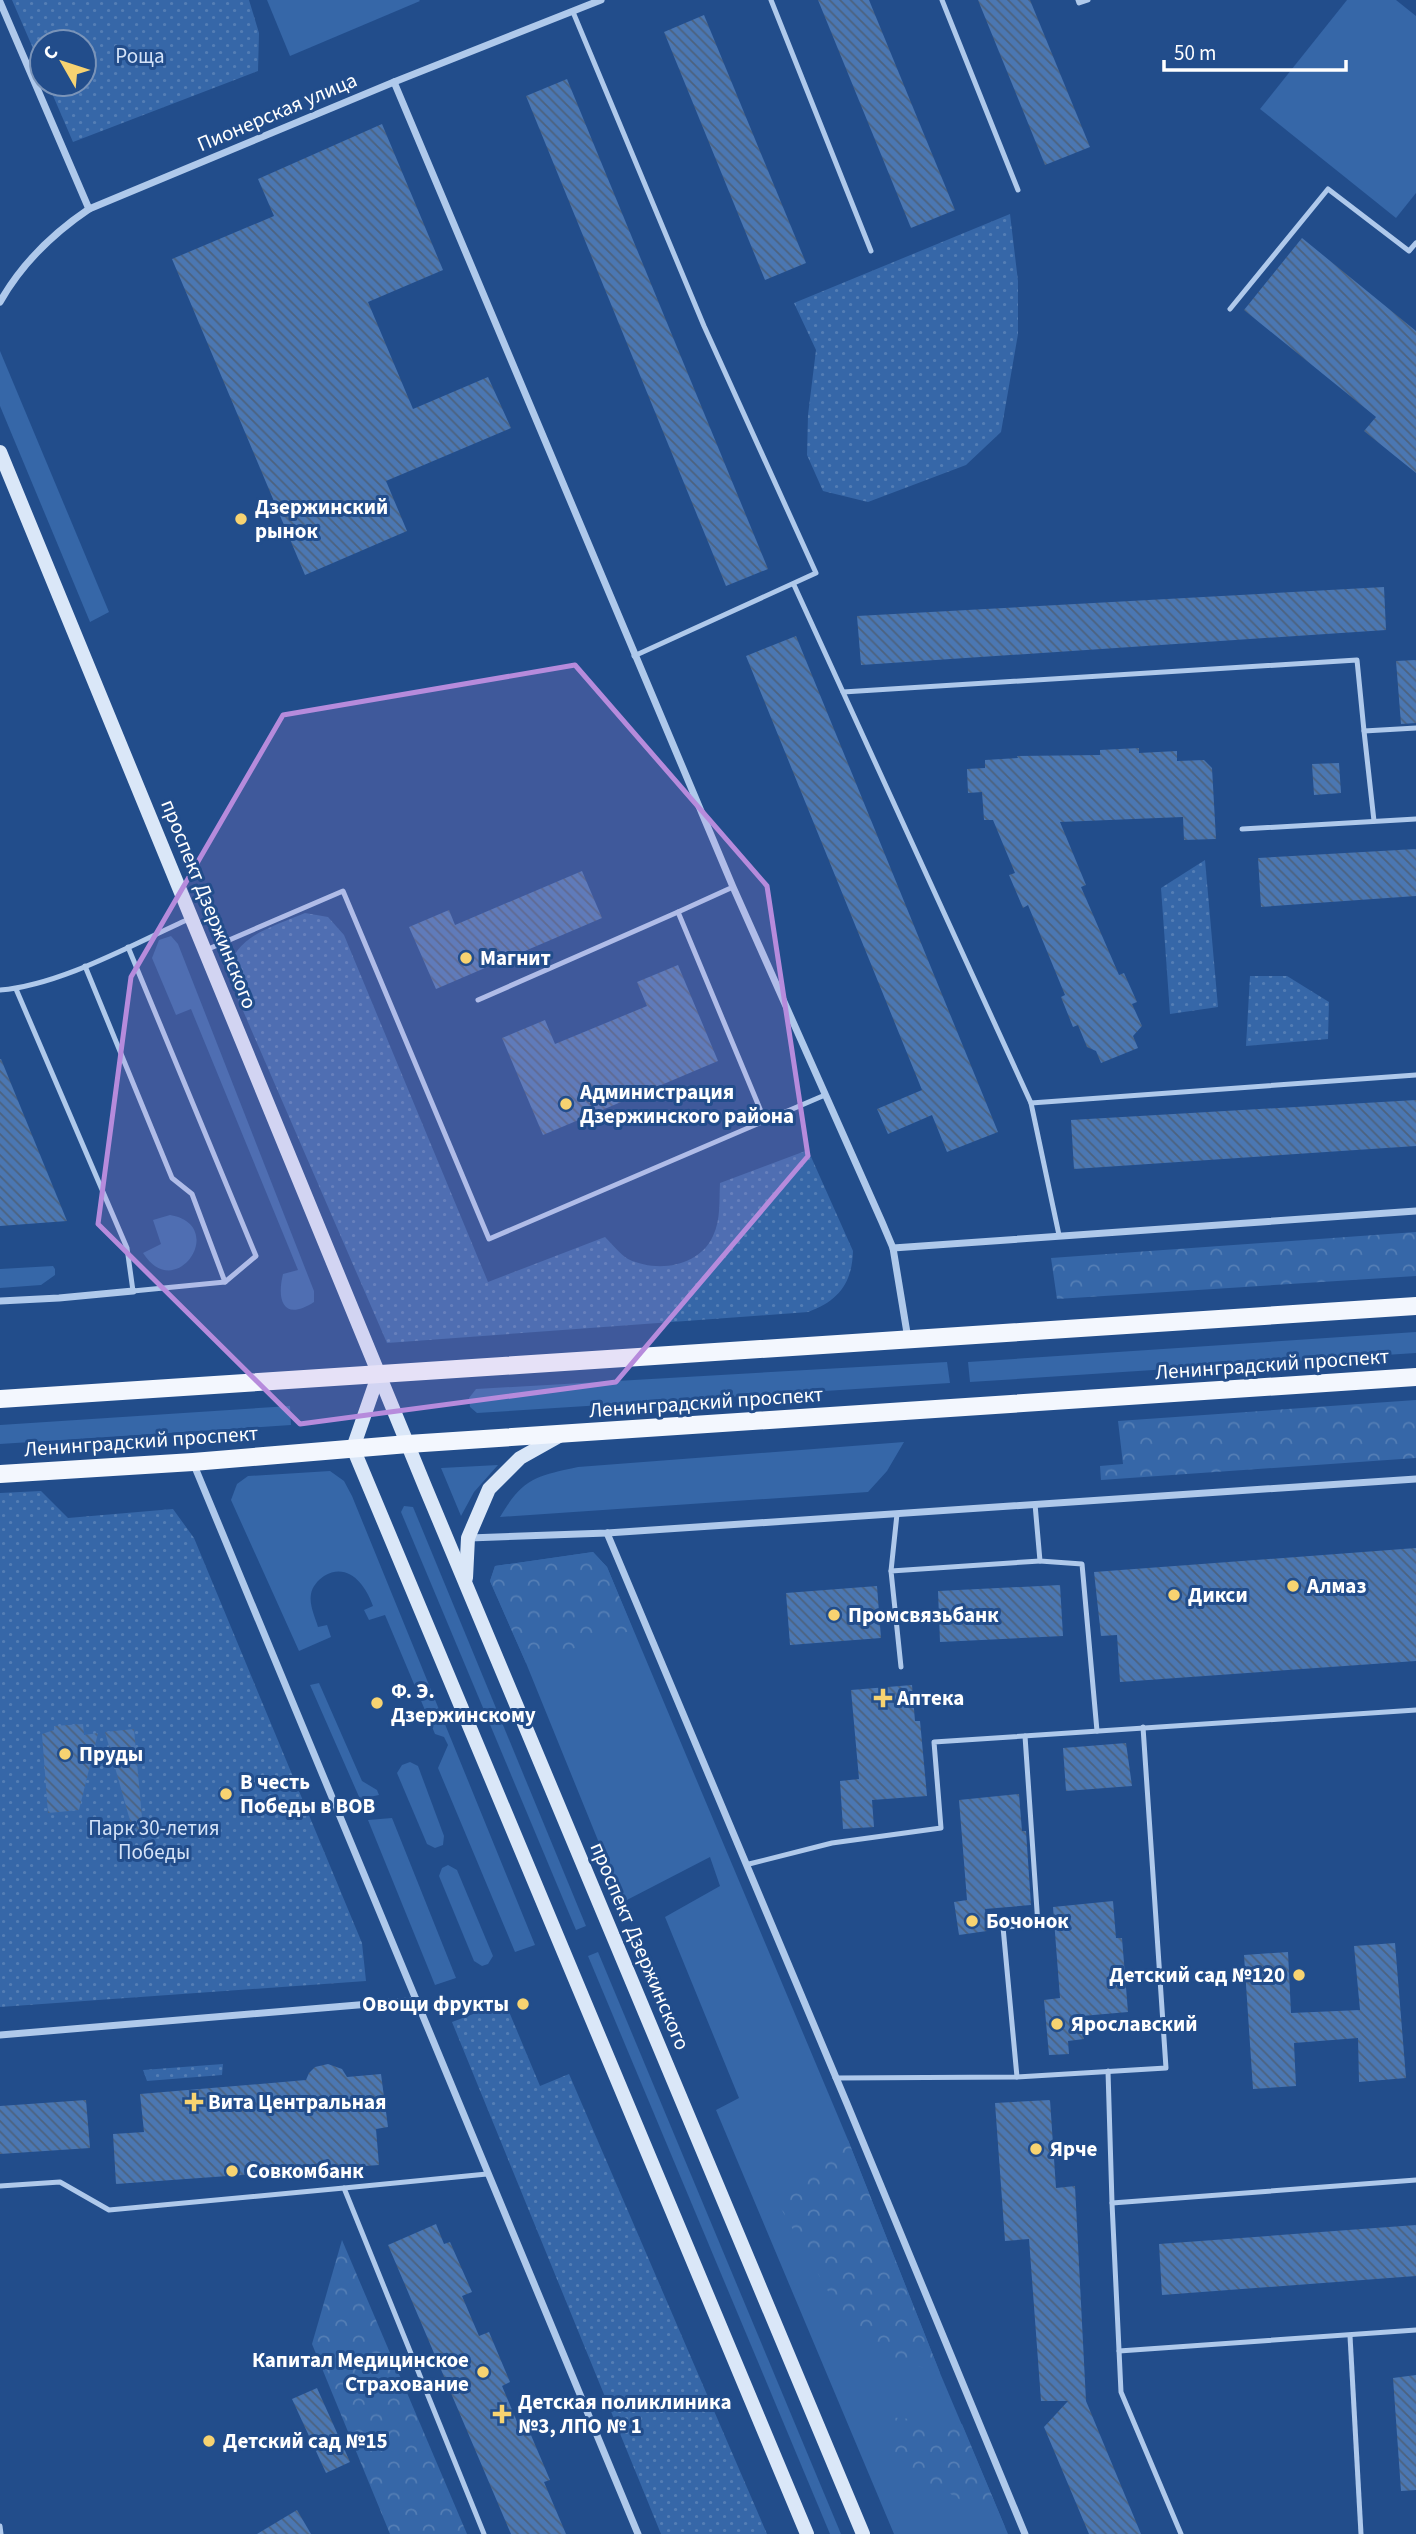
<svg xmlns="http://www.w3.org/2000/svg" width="1416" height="2534" font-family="'Source Sans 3',sans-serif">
  <defs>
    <pattern id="forest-crowns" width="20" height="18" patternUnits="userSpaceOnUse" patternTransform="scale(1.75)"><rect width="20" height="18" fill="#3667a8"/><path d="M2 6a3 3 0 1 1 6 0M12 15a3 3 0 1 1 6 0" fill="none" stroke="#547eb5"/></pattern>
    <pattern id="park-dots" width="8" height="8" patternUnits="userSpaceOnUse" patternTransform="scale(1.75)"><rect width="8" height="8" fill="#3667a8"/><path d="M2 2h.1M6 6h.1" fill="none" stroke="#547eb5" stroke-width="1.8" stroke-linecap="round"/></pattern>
    <pattern id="building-back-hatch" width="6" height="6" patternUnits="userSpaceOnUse" patternTransform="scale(1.75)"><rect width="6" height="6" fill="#4b77b2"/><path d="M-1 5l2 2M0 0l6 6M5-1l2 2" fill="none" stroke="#4c627f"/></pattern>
  </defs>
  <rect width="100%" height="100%" fill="#224d8b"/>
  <g fill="#3667a8">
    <polygon points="267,0 419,0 420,1 290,56"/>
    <polygon points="1347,0 1396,0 1416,16 1416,193 1396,218 1260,109"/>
    <polygon points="0,351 109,612 90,622 0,406"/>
    <path d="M171 936 178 944 314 1291V1302C285 1321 276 1303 283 1274L298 1270 191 1009 176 1015 152 958 159 940Z"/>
    <path d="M170 1215C229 1225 176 1305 143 1253L161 1244 153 1220Z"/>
    <polygon points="53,1266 55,1269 55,1275 41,1285 0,1288 0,1269"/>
    <polygon points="1416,1332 1416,1353 970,1382 968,1362"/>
    <polygon points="947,1362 950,1383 477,1413 470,1407 469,1398 476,1389"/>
    <polygon points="290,1406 291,1425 0,1444 0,1425"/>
    <path d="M904 1442 887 1471 868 1492 500 1517C523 1478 536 1476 578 1467Z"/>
    <polygon points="498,1465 474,1492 461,1516 441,1468"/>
    <path d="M330 1471 344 1481 352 1496 535 1945 515 1952 438 1768 448 1745 444 1737 435 1734 385 1615 369 1620 364 1610 373 1606C365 1584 348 1562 324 1576 318 1580 312 1587 311 1594 309 1605 315 1617 318 1627L327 1625 331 1637 299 1651 231 1500 237 1484 248 1476Z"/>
    <polygon points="404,1506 413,1507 586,1926 576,1930 401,1512"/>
    <polygon points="593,1552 607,1567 848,2140 940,2373 1008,2534 894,2534 716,2110 739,2098 665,1917 720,1886 710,1857 623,1902 526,1663 490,1581 495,1566"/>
    <polygon points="319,1683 362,1781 377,1790 379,1795 360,1799 310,1685"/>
    <polygon points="410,1762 418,1766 444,1836 443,1845 435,1848 427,1844 397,1773 402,1765"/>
    <polygon points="392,1818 456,1978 435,1985 368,1820"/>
    <polygon points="448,1865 457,1870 493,1956 488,1964 482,1966 474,1961 439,1876 442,1868"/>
    <polygon points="598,1952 841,2534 830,2534 588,1956"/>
  </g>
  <g fill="url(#forest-crowns)">
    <polygon points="1416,1232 1416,1276 1057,1299 1051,1258"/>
    <polygon points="1416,1400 1416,1458 1101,1480 1100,1466 1123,1464 1118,1421"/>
    <polygon points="593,1552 607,1567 633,1630 526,1663 490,1581 495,1566"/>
    <polygon points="848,2140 940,2373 877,2353 833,2300 779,2205 803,2170"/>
    <polygon points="342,2240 467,2534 390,2534 312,2344"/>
    <polygon points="889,2417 962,2424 1005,2527 944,2490 896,2470"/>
  </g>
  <g fill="url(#park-dots)">
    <polygon points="12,0 249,0 259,33 258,71 73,142 48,84 84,84 84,42 42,42 42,69"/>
    <polygon points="1010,214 1018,281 1018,334 1001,432 966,465 868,502 823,491 807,455 808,415 816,350 794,303"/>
    <polygon points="1205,860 1218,1007 1170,1014 1161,888"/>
    <path d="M305 913 328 917 344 935 488 1282 605 1237C612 1244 620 1254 628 1259 657 1273 699 1267 713 1236 721 1220 719 1200 720 1183L808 1150 853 1251C852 1284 838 1301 808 1312L387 1343 231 983C223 939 272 927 305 913Z"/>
    <polygon points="1250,976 1287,976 1329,1002 1328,1039 1246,1046"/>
    <polygon points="41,1491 68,1518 173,1509 194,1538 362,1943 366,1981 0,2007 0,1493"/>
    <polygon points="505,2002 540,2086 569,2074 767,2534 661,2534 452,2022"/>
    <polygon points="223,2064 222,2075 147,2081 143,2070"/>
  </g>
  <g fill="url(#building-back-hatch)">
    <polygon points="818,0 869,0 955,210 911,228"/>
    <polygon points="978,0 1030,0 1090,147 1045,165"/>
    <polygon points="704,15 806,263 765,280 664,32"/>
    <polygon points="567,79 768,569 726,586 526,96"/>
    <polygon points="382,124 443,270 368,302 413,409 488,377 511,428 386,481 407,531 305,575 172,259 274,216 258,179"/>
    <polygon points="1302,238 1416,331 1416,473 1364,431 1376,417 1244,310"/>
    <polygon points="1384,587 1386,630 861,665 857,616"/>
    <polygon points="796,636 998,1132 947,1152 932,1115 888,1134 877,1109 922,1090 746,656"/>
    <polygon points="1416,660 1416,723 1401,724 1396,661"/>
    <polygon points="1139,748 1139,753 1177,751 1177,761 1204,760 1212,768 1216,839 1184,840 1183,817 1060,822 1086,885 1081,887 1119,975 1124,973 1137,1002 1132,1004 1142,1026 1133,1036 1138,1048 1101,1063 1096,1051 1087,1047 1078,1025 1073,1027 1061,997 1065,995 1028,905 1023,908 1009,875 1015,873 993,820 984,820 982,792 968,793 967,769 985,768 985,760 1018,758 1017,756 1100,755 1100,750"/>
    <polygon points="1339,763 1341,793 1314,795 1312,764"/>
    <polygon points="1416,849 1416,896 1261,907 1258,858"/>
    <polygon points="582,871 602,918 436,989 409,927 449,910 455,925"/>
    <polygon points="678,965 718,1061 543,1135 502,1038 545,1020 555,1044 647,1006 637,982"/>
    <polygon points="0,1059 1,1059 67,1221 0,1226"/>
    <polygon points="1416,1100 1416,1146 1074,1169 1071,1120"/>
    <polygon points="1416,1548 1416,1661 1120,1682 1117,1635 1101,1636 1094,1572"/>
    <polygon points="1060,1585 1063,1636 940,1642 938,1591"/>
    <polygon points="877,1586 881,1638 790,1645 786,1593"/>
    <polygon points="912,1685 915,1721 920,1721 927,1796 872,1800 874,1827 843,1829 840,1781 859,1779 851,1690"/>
    <polygon points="83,1724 84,1735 98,1733 79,1810 48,1813 42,1734 54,1730 54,1726"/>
    <polygon points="134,1729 143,1829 133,1831 105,1732"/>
    <polygon points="1126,1743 1132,1786 1066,1791 1063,1748"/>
    <polygon points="1019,1794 1022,1831 1026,1831 1031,1905 985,1909 987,1931 959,1935 954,1902 967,1900 959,1800"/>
    <polygon points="1113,1901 1116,1938 1122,1938 1128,2012 1082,2016 1084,2039 1068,2041 1069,2054 1049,2055 1044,2000 1060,1998 1053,1907"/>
    <polygon points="1395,1943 1406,2078 1359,2082 1358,2038 1294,2043 1296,2086 1253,2089 1244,1955 1288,1952 1291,2013 1360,2010 1354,1946"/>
    <polygon points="328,2064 342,2069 347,2077 381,2074 388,2127 376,2129 379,2165 116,2184 113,2134 144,2132 140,2094 306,2080 309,2073 315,2067"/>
    <polygon points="86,2100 90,2148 0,2154 0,2106"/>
    <polygon points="1050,2100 1056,2188 1075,2186 1086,2401 1141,2534 1089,2534 1044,2427 1068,2401 1041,2401 1029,2239 1005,2241 995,2103"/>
    <polygon points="436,2224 444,2244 450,2242 472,2292 462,2296 479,2336 489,2332 510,2382 502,2386 518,2424 525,2421 550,2480 544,2482 566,2534 511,2534 388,2245"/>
    <polygon points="1416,2225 1416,2276 1162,2295 1159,2244"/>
    <polygon points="1416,2375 1416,2490 1401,2491 1393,2378"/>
    <polygon points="317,2388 350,2462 326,2473 292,2399"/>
    <polygon points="297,2510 311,2534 257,2534"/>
  </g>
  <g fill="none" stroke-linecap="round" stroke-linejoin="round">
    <g stroke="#afc9eb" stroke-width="5">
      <polyline points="771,0 871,251"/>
      <polyline points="942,0 1018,190"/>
      <polyline points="1078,0 1079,3 1088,0"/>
      <polyline points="573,12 704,326 816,573 634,656"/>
      <polyline points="1230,309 1328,189 1409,251 1416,243"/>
      <polyline points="794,585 1031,1103 1059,1235"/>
      <polyline points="843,692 1357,660 1364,731 1416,728"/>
      <polyline points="1364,731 1374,821"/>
      <polyline points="1242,829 1416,819"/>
      <polyline points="733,887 678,912 765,1121"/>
      <polyline points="206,950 343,891 489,1239 825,1095"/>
      <polyline points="85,966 172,1178 192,1194 225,1282"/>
      <polyline points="16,989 127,1248 133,1291 225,1282 256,1256 128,947"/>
      <path d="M0 990C61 985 133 944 189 919"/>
      <polyline points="478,1000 678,912"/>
      <polyline points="1031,1103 1416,1075"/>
      <polyline points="1035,1504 1040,1561 1082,1564 1097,1731"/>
      <polyline points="891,1571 897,1514"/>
      <polyline points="901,1667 891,1571 1040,1561"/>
      <polyline points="749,1864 832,1843 941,1828 934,1742 1416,1710"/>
      <polyline points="1108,2071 1112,2203 1121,2392 1181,2534"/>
      <polyline points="1017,2077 1166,2068 1143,1727"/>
      <polyline points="835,2078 1017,2077 1003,1927 1038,1925 1025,1736"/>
      <polyline points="0,2186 60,2182 109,2210 344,2188"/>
      <polyline points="1112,2203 1416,2180"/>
      <polyline points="1350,2336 1361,2534"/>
      <polyline points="1119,2351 1416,2330"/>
      <polyline points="0,2526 1,2534"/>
      <polyline points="484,2534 344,2188 487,2174"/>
    </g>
    <g stroke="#afc9eb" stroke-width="7">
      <polyline points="0,2 89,209"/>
      <polyline points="394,82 733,887 882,1222 893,1248 908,1339"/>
      <path d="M0 302C22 263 52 234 89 209L394 82 601 0"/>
      <polyline points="893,1248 1416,1211"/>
      <polyline points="0,1301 59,1298 133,1291"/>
      <polyline points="194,1465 638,2534"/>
      <path d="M607 1533C749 1865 887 2200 1025 2534"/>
      <polyline points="469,1538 607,1533 1416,1479"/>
      <polyline points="0,2035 417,2000"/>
    </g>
    <g stroke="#dae7f8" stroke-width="14">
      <polyline points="0,452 426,1489 863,2534"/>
      <polyline points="379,1373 353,1448 807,2534"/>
      <polyline points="466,1578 468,1538 489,1489 520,1458 561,1435"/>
    </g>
    <g stroke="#f3f7fe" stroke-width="18">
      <polyline points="0,1399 1416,1306"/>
      <polyline points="0,1474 193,1462 408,1444 1416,1377"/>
    </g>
  </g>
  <path fill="#b68bdc" fill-opacity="0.2" stroke="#b68bdc" stroke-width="5" stroke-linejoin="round" d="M575 665 767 886 808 1156 616 1382 300 1424 98 1224 131 977 283 715Z"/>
  <g fill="#f7d371" stroke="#224d8b" stroke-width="2.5">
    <circle cx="241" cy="519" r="7"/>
    <circle cx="466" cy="958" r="7"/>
    <circle cx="566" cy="1104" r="7"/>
    <circle cx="1293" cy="1586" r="7"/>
    <circle cx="1174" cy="1595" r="7"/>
    <circle cx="834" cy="1615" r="7"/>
    <path d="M879.5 1687.5h7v7h7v7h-7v7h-7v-7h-7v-7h7z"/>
    <circle cx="377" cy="1703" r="7"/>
    <circle cx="65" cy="1754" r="7"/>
    <circle cx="226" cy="1794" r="7"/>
    <circle cx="972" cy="1921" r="7"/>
    <circle cx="1299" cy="1975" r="7"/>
    <circle cx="523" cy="2004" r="7"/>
    <circle cx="1057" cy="2024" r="7"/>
    <path d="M190.5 2091.5h7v7h7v7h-7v7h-7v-7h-7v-7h7z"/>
    <circle cx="1036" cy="2149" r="7"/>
    <circle cx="232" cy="2171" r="7"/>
    <circle cx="483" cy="2372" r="7"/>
    <path d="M498.5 2403.5h7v7h7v7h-7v7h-7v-7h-7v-7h7z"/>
    <circle cx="209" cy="2441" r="7"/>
  </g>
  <g text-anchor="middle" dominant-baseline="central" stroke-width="6" stroke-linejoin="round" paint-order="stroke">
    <g font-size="21" fill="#d4e3f8" stroke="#224d8b">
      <text x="140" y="56">Роща</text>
      <text x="154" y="1828">Парк 30-летия<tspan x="154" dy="24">Победы</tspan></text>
    </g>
    <g font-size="21" fill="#fff" stroke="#224d8b">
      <text transform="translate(277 112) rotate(-23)">Пионерская улица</text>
      <text transform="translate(209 904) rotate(68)">проспект Дзержинского</text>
      <text transform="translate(1272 1364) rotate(-4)">Ленинградский проспект</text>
      <text transform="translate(706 1402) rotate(-4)">Ленинградский проспект</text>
      <text transform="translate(141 1441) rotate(-4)">Ленинградский проспект</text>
      <text transform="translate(640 1946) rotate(67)">проспект Дзержинского</text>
    </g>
    <g font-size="21" font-weight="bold" fill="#fff" stroke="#224d8b" text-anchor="start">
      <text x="255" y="507">Дзержинский<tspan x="255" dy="24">рынок</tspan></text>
      <text x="480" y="958">Магнит</text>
      <text x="580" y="1092">Администрация<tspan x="580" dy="24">Дзержинского района</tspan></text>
      <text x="1307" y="1586">Алмаз</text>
      <text x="1188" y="1595">Дикси</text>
      <text x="848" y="1615">Промсвязьбанк</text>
      <text x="391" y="1691">Ф. Э.<tspan x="391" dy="24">Дзержинскому</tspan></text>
      <text x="897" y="1698">Аптека</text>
      <text x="79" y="1754">Пруды</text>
      <text x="240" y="1782">В честь<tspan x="240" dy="24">Победы в ВОВ</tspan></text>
      <text x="986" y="1921">Бочонок</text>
      <text x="1285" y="1975" text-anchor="end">Детский сад №120</text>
      <text x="509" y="2004" text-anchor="end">Овощи фрукты</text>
      <text x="1071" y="2024">Ярославский</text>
      <text x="208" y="2102">Вита Центральная</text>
      <text x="1050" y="2149">Ярче</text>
      <text x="246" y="2171">Совкомбанк</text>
      <text x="469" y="2360" text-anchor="end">Капитал Медицинское<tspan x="469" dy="24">Страхование</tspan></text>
      <text x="518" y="2402">Детская поликлиника<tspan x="518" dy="24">№3, ЛПО № 1</tspan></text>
      <text x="223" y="2441">Детский сад №15</text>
    </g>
  </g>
  <g transform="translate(63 63) rotate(309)"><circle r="33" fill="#224d8b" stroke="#7a94b9" stroke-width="2"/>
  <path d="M0-5L12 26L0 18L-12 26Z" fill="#f7d371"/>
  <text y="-10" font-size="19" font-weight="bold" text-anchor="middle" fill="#ffffff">С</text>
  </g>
  <path d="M1164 60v10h182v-10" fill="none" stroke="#ffffff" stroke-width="3.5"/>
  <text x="1174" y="60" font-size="21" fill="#ffffff" stroke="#224d8b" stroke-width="5" paint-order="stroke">50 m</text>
</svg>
